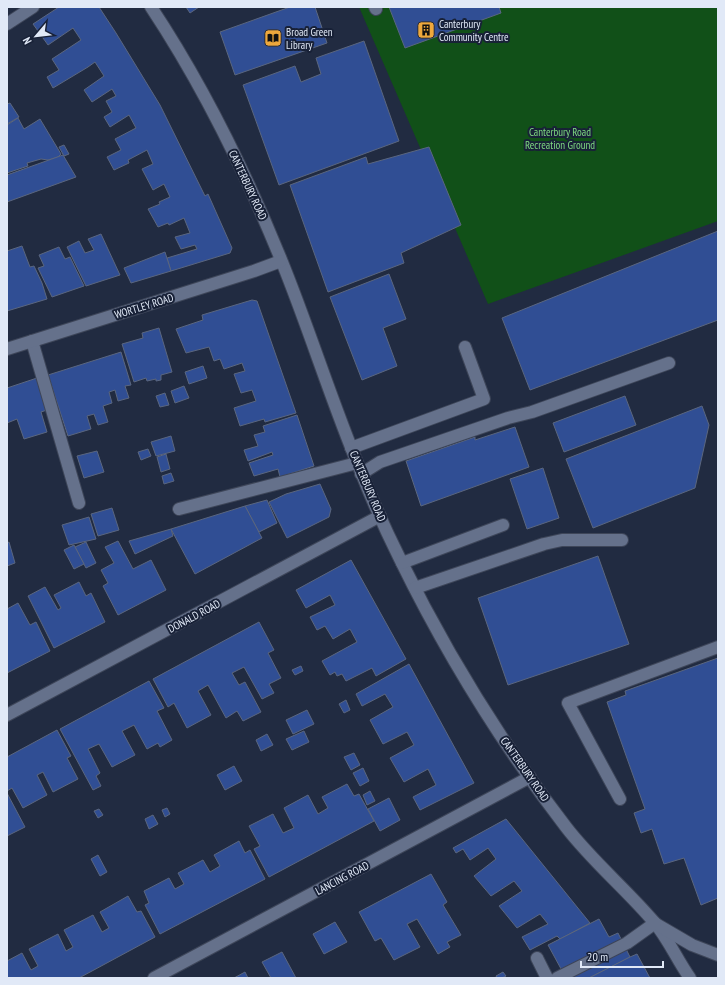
<svg xmlns="http://www.w3.org/2000/svg" width="725" height="985" font-family="'PT Sans Narrow',sans-serif">
  <rect width="100%" height="100%" fill="#212b41"/>
  <polygon fill="#115018" points="359,7 718,7 718,221 488,304"/>
  <g fill="#304e94" stroke="#5a667f">
    <polygon points="59,7 99,7 116,33 160,105 205,196 208,194 232,248 230,253 171,271 167,258 197,249 195,245 181,249 175,237 190,233 184,218 169,225 168,223 158,227 148,209 160,204 159,202 170,197 164,184 153,190 142,169 153,164 147,150 128,160 129,163 114,170 107,157 121,150 115,139 136,128 129,115 110,127 104,117 112,112 106,101 116,96 112,89 92,102 84,90 104,76 95,62 88,67 53,88 47,77 59,70 52,59 81,40 73,28 48,45 33,24"/>
    <polygon points="186,7 199,7 190,13"/>
    <polygon points="290,7 315,7 327,43 235,75 220,32"/>
    <polygon points="389,7 499,7 501,13 405,48"/>
    <polygon points="364,41 399,141 279,185 243,85 295,66 301,82 321,74 316,58"/>
    <polygon points="10,103 19,117 7,124 7,104"/>
    <polygon points="18,118 24,129 40,119 61,154 58,157 48,160 41,159 27,163 28,166 7,173 7,125"/>
    <polygon points="64,145 69,154 64,156 59,147"/>
    <polygon points="429,147 461,225 401,253 404,263 328,292 290,185 366,157 368,164"/>
    <polygon points="63,155 76,177 7,202 7,175"/>
    <polygon points="718,231 718,320 530,390 502,318"/>
    <polygon points="101,234 120,275 86,286 67,247 79,241 85,253 94,250 88,239"/>
    <polygon points="22,246 30,267 34,266 42,283 47,299 7,311 7,251"/>
    <polygon points="59,247 65,259 70,257 84,286 52,297 38,268 44,266 39,255"/>
    <polygon points="165,252 171,271 131,283 124,268"/>
    <polygon points="389,274 406,319 383,328 397,366 362,380 330,297"/>
    <polygon points="252,300 257,301 296,413 265,422 264,419 240,426 234,408 256,401 252,390 241,393 234,374 245,371 242,363 224,369 220,359 214,361 209,347 186,353 176,329 203,320 202,315"/>
    <polygon points="159,328 172,372 161,375 161,380 156,381 156,379 147,381 146,378 134,382 122,344 143,338 142,333"/>
    <polygon points="121,352 131,385 125,386 129,398 118,401 115,390 109,392 112,403 103,406 108,422 98,425 94,414 87,416 91,429 68,436 48,375"/>
    <polygon points="203,366 207,378 189,384 185,372"/>
    <polygon points="37,378 47,410 41,412 47,432 24,439 17,419 7,423 7,388"/>
    <polygon points="184,386 189,398 175,403 171,391"/>
    <polygon points="165,393 169,405 160,407 156,396"/>
    <polygon points="625,396 636,425 564,452 553,423"/>
    <polygon points="702,406 709,425 695,488 593,528 566,459"/>
    <polygon points="297,415 314,466 280,477 278,469 254,476 249,463 273,455 272,452 248,461 244,450 258,446 254,435 265,432 263,426"/>
    <polygon points="515,427 529,467 421,506 406,461 475,437 475,440"/>
    <polygon points="171,436 175,451 156,456 151,442"/>
    <polygon points="148,449 151,456 141,460 138,452"/>
    <polygon points="97,451 104,472 84,478 77,456"/>
    <polygon points="166,454 170,469 161,472 157,457"/>
    <polygon points="543,468 559,518 527,529 510,479"/>
    <polygon points="171,473 174,481 164,484 162,476"/>
    <polygon points="320,484 331,509 329,517 287,538 269,502 286,494"/>
    <polygon points="267,500 277,523 259,532 245,506"/>
    <polygon points="245,506 262,538 195,574 171,529"/>
    <polygon points="112,508 119,530 98,536 91,514"/>
    <polygon points="89,517 96,539 69,545 62,525"/>
    <polygon points="171,529 173,536 135,554 129,541"/>
    <polygon points="118,541 133,569 151,560 166,590 118,615 103,586 108,583 101,570 114,563 105,547"/>
    <polygon points="9,542 15,563 7,566 7,543"/>
    <polygon points="86,542 96,563 86,568 75,547"/>
    <polygon points="74,545 84,564 74,569 64,550"/>
    <polygon points="598,556 629,644 508,685 478,598"/>
    <polygon points="351,560 406,659 376,676 372,668 346,681 342,674 337,676 335,672 330,675 322,661 357,642 350,629 333,639 325,626 317,630 310,617 335,605 330,595 306,608 296,590"/>
    <polygon points="79,582 86,596 91,593 105,622 54,648 28,596 45,587 58,610 61,608 54,595"/>
    <polygon points="18,603 30,625 36,622 50,651 7,673 7,609"/>
    <polygon points="259,622 274,650 268,653 281,678 269,684 274,693 262,699 244,667 232,673 239,685 245,682 261,712 243,721 237,711 226,718 208,685 198,691 211,715 187,728 174,703 168,707 153,679"/>
    <polygon points="718,658 718,898 701,905 684,858 664,864 652,829 641,833 634,813 645,809 607,702 626,695 625,691"/>
    <polygon points="409,664 474,783 420,810 413,797 436,785 428,769 404,782 390,758 414,745 407,732 383,744 370,720 393,707 385,694 362,706 356,694"/>
    <polygon points="301,666 303,671 295,675 292,670"/>
    <polygon points="149,681 164,708 157,711 172,740 160,747 158,743 147,749 134,725 122,731 135,755 112,767 99,744 88,749 100,773 96,776 101,786 93,790 60,729"/>
    <polygon points="346,700 350,710 344,713 339,704"/>
    <polygon points="307,710 314,724 293,734 286,720"/>
    <polygon points="57,730 71,756 67,758 78,779 53,792 43,772 37,775 47,795 23,808 12,788 7,791 7,757"/>
    <polygon points="304,731 309,742 292,750 286,739"/>
    <polygon points="267,734 273,745 261,751 256,740"/>
    <polygon points="354,753 360,765 351,770 344,757"/>
    <polygon points="234,766 242,781 225,790 217,775"/>
    <polygon points="363,768 369,781 360,786 353,773"/>
    <polygon points="347,784 354,796 359,794 374,821 269,877 254,849 260,846 249,826 273,814 283,833 294,828 284,808 308,795 318,814 328,808 322,797"/>
    <polygon points="370,791 375,801 367,805 363,795"/>
    <polygon points="7,793 25,827 7,836"/>
    <polygon points="389,798 400,820 380,831 368,809"/>
    <polygon points="167,808 170,814 165,817 162,810"/>
    <polygon points="99,809 103,815 98,818 94,811"/>
    <polygon points="153,815 158,824 149,829 145,819"/>
    <polygon points="506,819 590,923 560,939 557,936 530,950 522,937 548,924 540,914 517,928 499,906 522,891 514,881 491,896 474,876 496,859 488,848 470,860 463,849 456,853 453,848"/>
    <polygon points="239,841 245,853 250,850 265,879 160,934 145,905 149,903 144,891 169,878 175,889 184,884 178,873 203,860 210,872 220,866 214,855"/>
    <polygon points="98,855 107,872 100,876 91,859"/>
    <polygon points="431,874 447,902 443,905 461,935 447,942 450,947 438,954 417,919 407,924 420,947 394,960 381,938 375,941 359,912"/>
    <polygon points="128,896 137,912 141,911 155,937 79,978 7,978 7,961 22,953 31,970 38,966 29,949 58,934 66,951 73,947 64,930 93,915 102,932 109,928 100,912"/>
    <polygon points="599,919 609,937 618,933 630,957 589,978 566,978 548,945"/>
    <polygon points="335,922 347,942 324,954 313,934"/>
    <polygon points="282,952 296,978 271,978 262,962"/>
    <polygon points="637,954 650,978 589,978 630,957"/>
    <polygon points="245,972 248,978 234,978"/>
    <polygon points="503,972 506,976 502,978 497,978 496,976"/>
  </g>
  <g fill="none" stroke-linecap="round" stroke-linejoin="round">
    <defs>
      <g id="minor">
        <path d="M151 7C204 87 246 173 282 262 310 331 332 403 361 472 373 502 386 531 400 559 446 653 502 744 566 827 592 861 626 889 654 922 668 938 677 960 690 978"/>
        <polyline points="375,7 376,9"/>
        <polyline points="7,24 33,7"/>
        <polyline points="32,341 79,503"/>
        <polyline points="7,349 254,271 281,261"/>
        <polyline points="351,448 484,399 465,347"/>
        <polyline points="361,474 380,462 508,418 532,412 669,363"/>
        <polyline points="179,509 357,463"/>
        <polyline points="402,563 503,525"/>
        <polyline points="415,588 544,544 562,540 622,540"/>
        <polyline points="7,715 380,516"/>
        <polyline points="620,799 568,703 718,647"/>
        <polyline points="656,924 692,945 718,955"/>
        <polyline points="537,958 547,978"/>
        <polyline points="154,978 530,777"/>
        <polyline points="557,978 627,943 655,923"/>
      </g>
    </defs>
    <use href="#minor" stroke="#3e4659" stroke-width="14"/>
    <use href="#minor" stroke="#65718b" stroke-width="12"/>
  </g>
  <defs>
    <symbol id="building-square" viewBox="-11 -11 22 22"><rect x="-9" y="-9" width="18" height="18" rx="4" fill="#eea83c" stroke="#182137"/><path d="M-4-6H4V6H1V3H-1V6H-4ZM-2.5-4.3h1.7v1.8h-1.7ZM.8-4.3h1.7v1.8H.8ZM-2.5-1h1.7V.8h-1.7ZM.8-1h1.7V.8H.8Z" fill="#111"/></symbol>
    <symbol id="library-square" viewBox="-11 -11 22 22"><rect x="-9" y="-9" width="18" height="18" rx="4" fill="#eea83c" stroke="#182137"/><path d="M-6-4Q-3-5.5-.7-3.5V5Q-3 3-6 4ZM6-4Q3-5.5 .7-3.5V5Q3 3 6 4Z" fill="#111"/></symbol>
  </defs>
  <g fill-rule="evenodd">
    <use href="#building-square" x="416" y="20" width="20" height="20"/>
    <use href="#library-square" x="263" y="28" width="20" height="20"/>
  </g>
  <g text-anchor="middle" dominant-baseline="central" stroke-width="4" stroke-linejoin="round" paint-order="stroke">
    <g font-size="11" fill="#e1e9f7" stroke="#182137" text-anchor="start">
      <text x="439" y="24">Canterbury<tspan x="439" dy="13">Community Centre</tspan></text>
      <text x="286" y="32">Broad Green<tspan x="286" dy="13">Library</tspan></text>
    </g>
    <g font-size="11" fill="#7ed980" stroke="#182137">
      <text x="560" y="132">Canterbury Road<tspan x="560" dy="13">Recreation Ground</tspan></text>
    </g>
    <g font-size="11" fill="#e1e9f7" stroke="#182137">
      <text transform="translate(248 185) rotate(65)">CANTERBURY ROAD</text>
      <text transform="translate(144 306) rotate(-17)">WORTLEY ROAD</text>
      <text transform="translate(368 486) rotate(67)">CANTERBURY ROAD</text>
      <text transform="translate(194 616) rotate(-28)">DONALD ROAD</text>
      <text transform="translate(525 769) rotate(55)">CANTERBURY ROAD</text>
      <text transform="translate(342 878) rotate(-28)">LANCING ROAD</text>
    </g>
  </g>
  <rect width="725" height="985" fill="none" stroke="#e1e9f7" stroke-width="16"/>
  <g transform="translate(36 36) rotate(242)" stroke="#182137" stroke-width="3" paint-order="stroke">
  <path d="M0-3L7 15L0 10L-7 15Z" fill="#e1e9f7"/>
  <text y="-6" font-size="11" font-weight="bold" text-anchor="middle" fill="#e1e9f7">N</text>
  </g>
  <path d="M581 961v6h82v-6" fill="none" stroke="#e1e9f7" stroke-width="2"/>
  <text x="587" y="961" font-size="12" fill="#e1e9f7" stroke="#182137" stroke-width="3" paint-order="stroke">20 m</text>
</svg>
